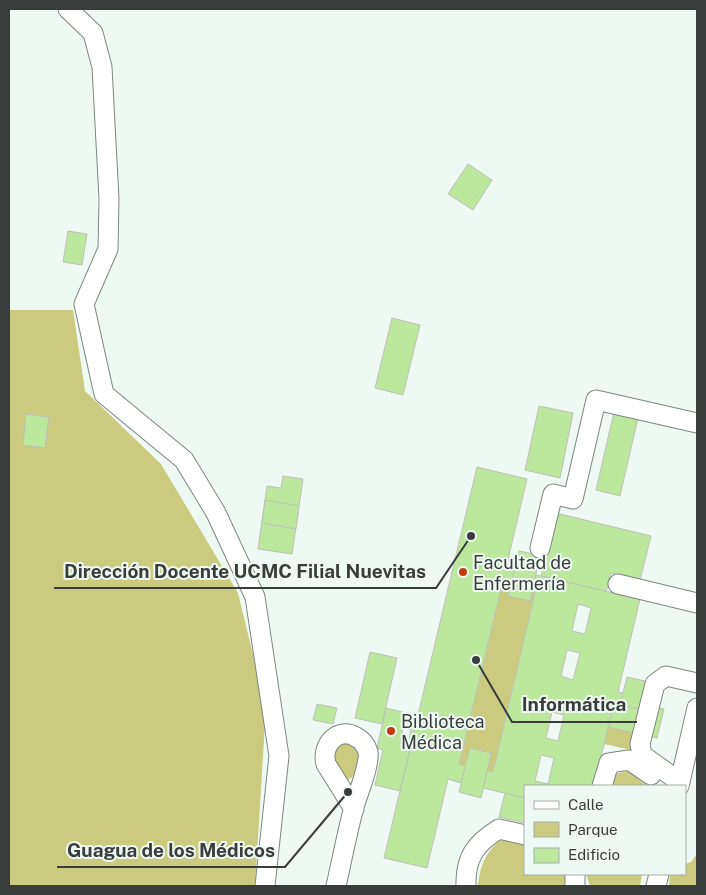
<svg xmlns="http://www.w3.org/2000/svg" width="706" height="895" font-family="'Public Sans',sans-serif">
  <rect width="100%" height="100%" fill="#eff9f3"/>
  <g fill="#cacb7f">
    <polygon points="9,310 73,310 85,391 161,464 238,593 266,708 255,886 9,886"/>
    <polygon points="502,585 535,593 493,772 487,771 491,753 470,748 466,766 459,764"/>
    <polygon points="608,727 635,733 631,750 604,744"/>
    <path d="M347 742C363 750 359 760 355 775L348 780 343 779 332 761 338 744Z"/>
    <polygon points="628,771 647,786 612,786 615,774"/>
    <path d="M503 838 525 843V874H565V884L563 886H478C480 865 486 851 503 838Z"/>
    <polygon points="697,854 697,886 669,886 670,874 685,874 685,864 691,862"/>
    <polygon points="586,874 642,874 640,886 590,886"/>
  </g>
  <g fill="#bce89e" stroke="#bcc1b8" fill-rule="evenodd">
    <polygon points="468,164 492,180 473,210 448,194"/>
    <polygon points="68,231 87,234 82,265 63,262"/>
    <polygon points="392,318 420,325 403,395 375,388"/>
    <polygon points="539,406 573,413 560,478 525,470"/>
    <polygon points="614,412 638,418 620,496 596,490"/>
    <polygon points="26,414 49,417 45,448 23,445"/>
    <polygon points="477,467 527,479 506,568 515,570 511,587 502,585 459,764 466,766 461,783 448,779 427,868 384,858"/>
    <polygon points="283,476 303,479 292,554 258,549 267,486 281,488"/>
    <polygon points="265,500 299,506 296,529 262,523"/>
    <polygon points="556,513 651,536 640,580 611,573 606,592 541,576"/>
    <polygon points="519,551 540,555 530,601 508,596"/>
    <path d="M536 575 640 599 618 692 623 693 620 705 614 703 594 786H525V798L483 788 487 771 493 772 535 593H532ZM578 604 591 608 585 634 572 631ZM567 650 580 653 573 680 561 676ZM552 712 564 715 558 741 546 738ZM541 755 554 758 548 784 535 781Z"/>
    <polygon points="370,652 397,658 382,724 355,718"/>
    <polygon points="627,677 649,682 642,710 620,705"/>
    <polygon points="614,703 642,710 644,704 664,709 657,738 608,727"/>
    <polygon points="317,704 337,708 333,724 313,720"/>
    <path d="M386 708 418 716 400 791 375 785 383 750 377 748ZM403 728 411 730 408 744 400 743Z"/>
    <polygon points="470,748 491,753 481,798 459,792"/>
    <polygon points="505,793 525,798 525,823 499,817"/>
  </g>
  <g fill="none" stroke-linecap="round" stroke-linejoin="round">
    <defs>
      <g id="minor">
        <polyline points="68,9 93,33 102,67 109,199 108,249 84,304 104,394 184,460 216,513 255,597 279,756 265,886"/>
        <polyline points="540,548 553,494 573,499 596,400 697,423"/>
        <polyline points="618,584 697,603"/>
        <polyline points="680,782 642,755 640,744 655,684 666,676 697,683"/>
        <polyline points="602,786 609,763 629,760 651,775"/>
        <polyline points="679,786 697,708"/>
        <path d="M336 886C342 860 347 833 354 807 358 793 370 765 368 752 366 745 362 740 356 737 337 726 321 746 326 764L354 809"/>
        <path d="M466 886C465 857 476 843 499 829L525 835"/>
        <polyline points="575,886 575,874"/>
        <polyline points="656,886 659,874"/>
      </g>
    </defs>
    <use href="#minor" stroke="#7d8680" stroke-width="21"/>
    <use href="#minor" stroke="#fff" stroke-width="19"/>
  </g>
  <g fill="#c43b12" stroke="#eff9f3" stroke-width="2">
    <circle cx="463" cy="572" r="5"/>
    <circle cx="391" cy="731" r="5"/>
  </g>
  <g text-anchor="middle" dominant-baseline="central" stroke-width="4" stroke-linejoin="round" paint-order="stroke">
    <g font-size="18" fill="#383c3a" stroke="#eff9f3" text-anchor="start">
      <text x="473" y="562">Facultad de<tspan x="473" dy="21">Enfermería</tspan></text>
      <text x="401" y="721">Biblioteca<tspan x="401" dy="21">Médica</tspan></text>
    </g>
  </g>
  <path fill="none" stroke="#383c3a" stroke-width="2" d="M471 536L436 588H54M476 660L512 722H637M348 792L285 867H57"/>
  <g fill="#383c3a" stroke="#eff9f3" stroke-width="2">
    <circle cx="471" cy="536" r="5"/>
    <circle cx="476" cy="660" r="5"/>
    <circle cx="348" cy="792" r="5"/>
  </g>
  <g font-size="19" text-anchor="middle" font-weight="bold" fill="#383c3a" stroke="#eff9f3" stroke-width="4" stroke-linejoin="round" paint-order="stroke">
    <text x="245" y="578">Dirección Docente UCMC Filial Nuevitas</text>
    <text x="574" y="711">Informática</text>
    <text x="171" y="857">Guagua de los Médicos</text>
  </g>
  <rect width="706" height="895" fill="none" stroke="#383c3a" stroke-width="20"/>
  <rect x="524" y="785" width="162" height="90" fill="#eff9f3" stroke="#a6ada9"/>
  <rect x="534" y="801" width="25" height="8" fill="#ffffff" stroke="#a6ada9"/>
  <text x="568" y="810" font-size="15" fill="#383c3a">Calle</text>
  <rect x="534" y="822" width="25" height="15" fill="#cacb7f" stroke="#a6ada9"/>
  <text x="568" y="835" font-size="15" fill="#383c3a">Parque</text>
  <rect x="534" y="848" width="25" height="15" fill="#bce89e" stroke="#a6ada9"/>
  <text x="568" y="860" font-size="15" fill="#383c3a">Edificio</text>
</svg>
